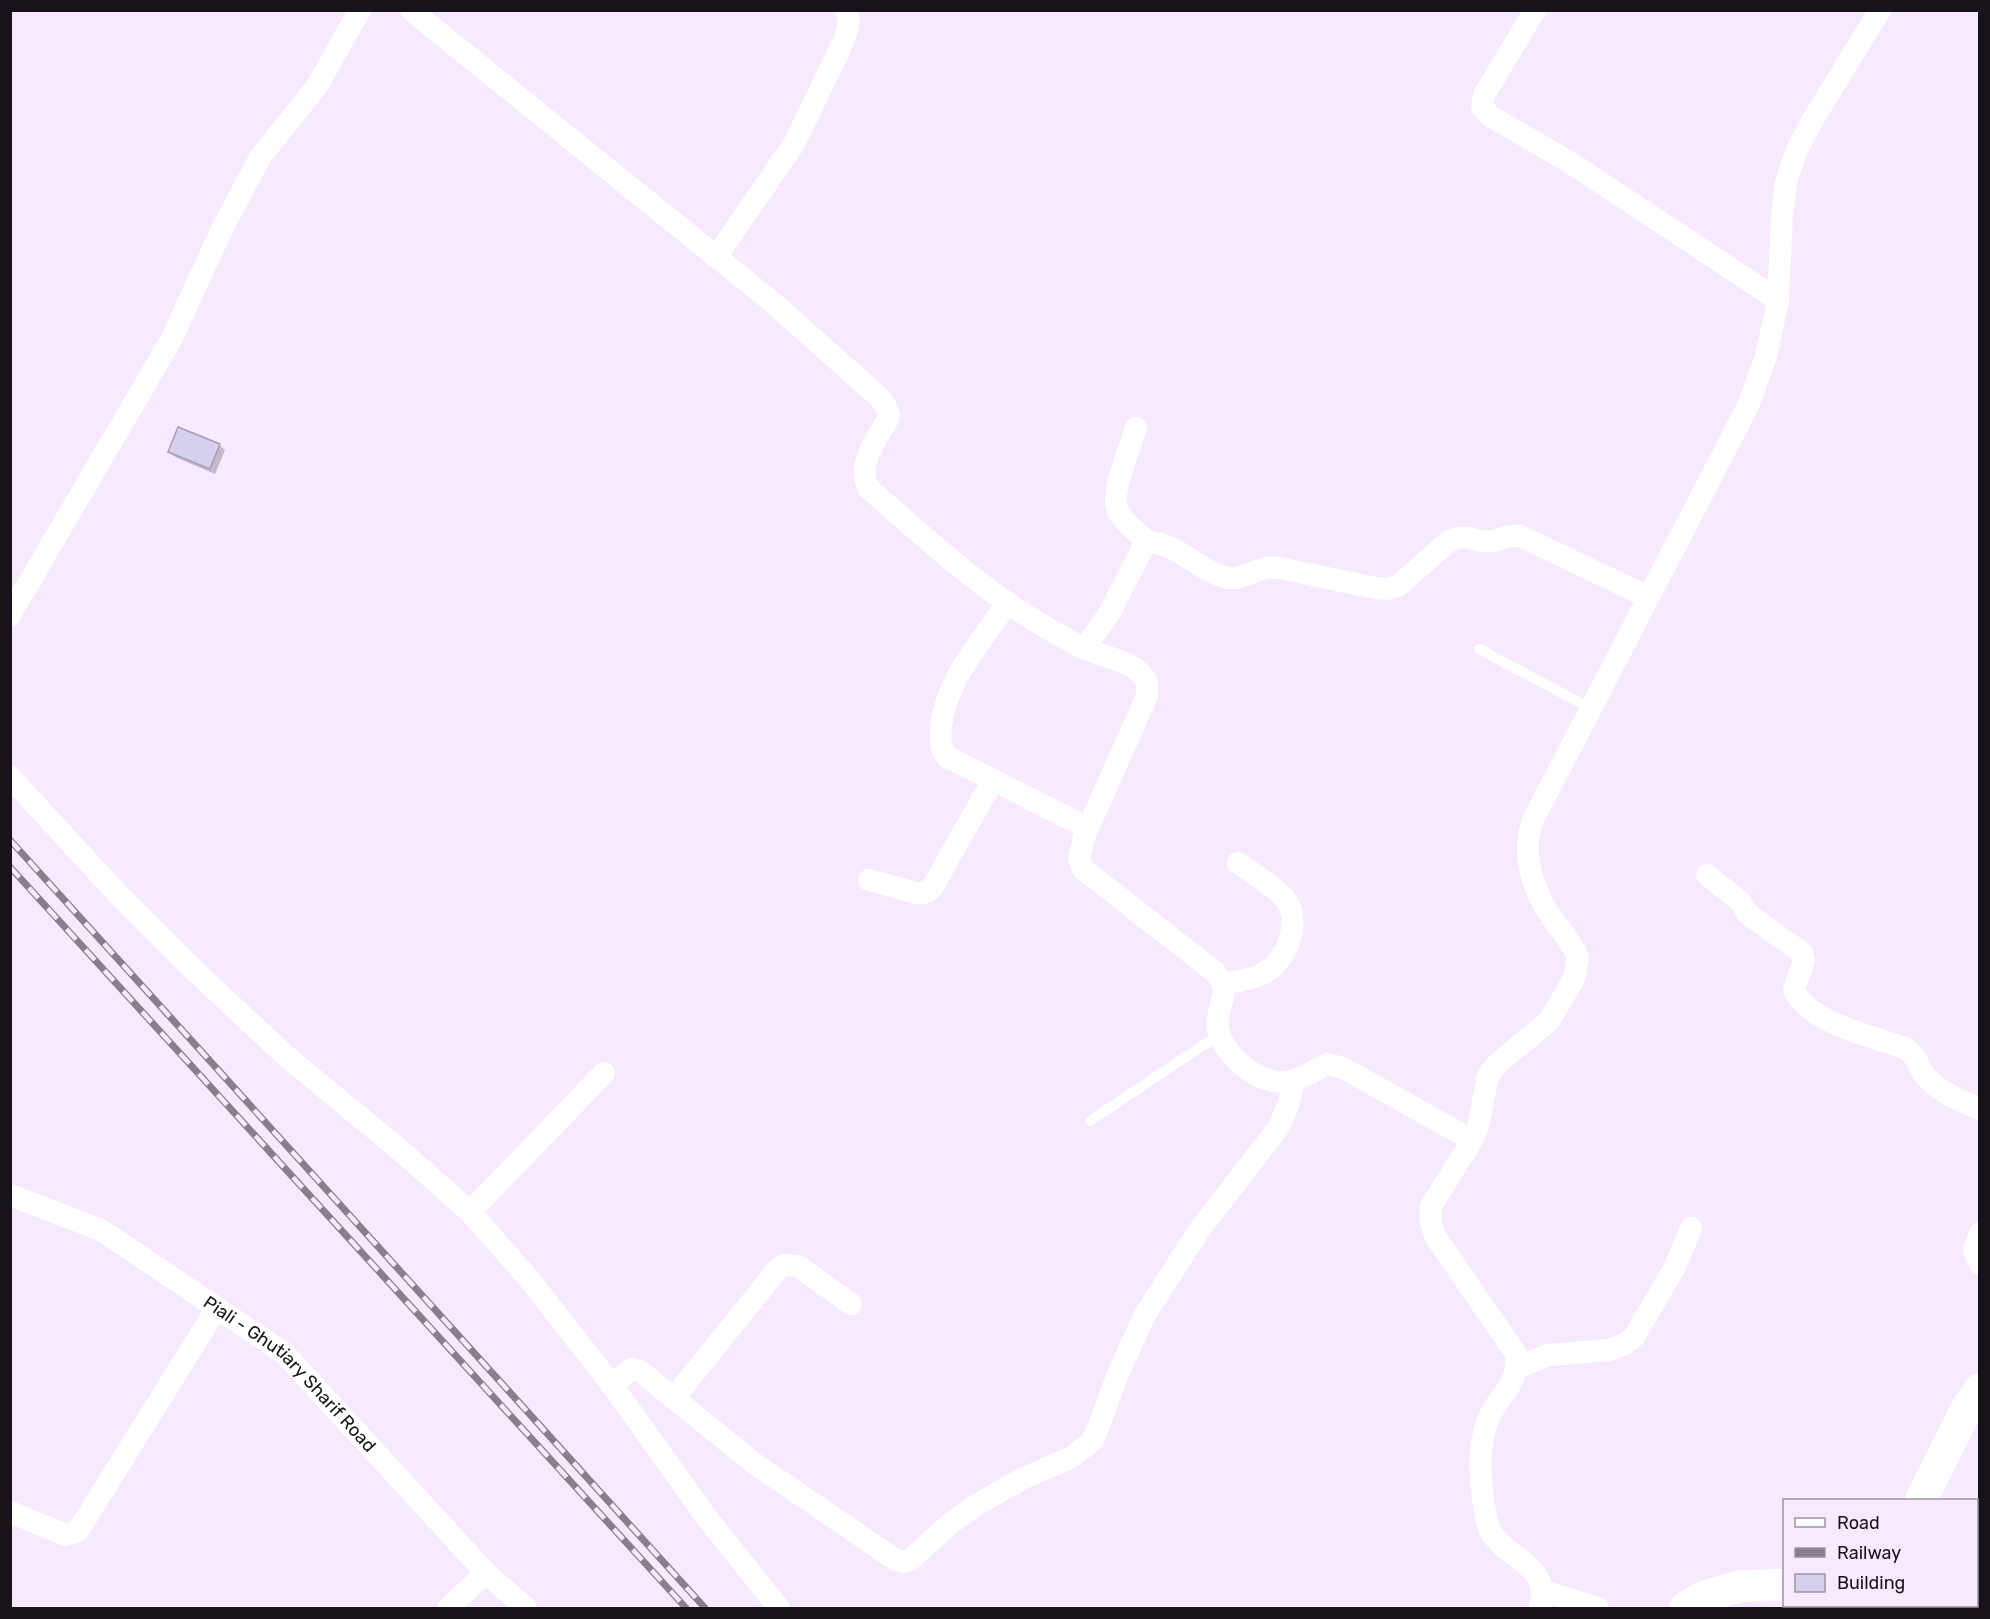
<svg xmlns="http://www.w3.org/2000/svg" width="1990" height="1619" font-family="Rubik,sans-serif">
  <rect width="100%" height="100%" fill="#f7e9fe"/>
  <polygon fill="#0003" points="219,445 225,450 215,474 175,457 170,452"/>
  <polygon fill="#d6d0ec" stroke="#a39db8" stroke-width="1.5" points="178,427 220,444 210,469 168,452"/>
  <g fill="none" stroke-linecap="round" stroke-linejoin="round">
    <g stroke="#fff" stroke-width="10">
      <polyline points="1479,649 1590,708"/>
      <polyline points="1090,1121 1220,1034"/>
    </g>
    <g stroke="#fff" stroke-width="22">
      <path d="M411 10 771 301 880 398 886 407 889 414 888 419C876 441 857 463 868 488 928 540 986 595 1056 633 1065 638 1075 644 1084 648 1102 657 1129 660 1142 675 1148 681 1148 688 1147 696L1084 837 1079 859 1083 869 1215 972C1217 975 1221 980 1223 983 1227 996 1215 1014 1218 1029 1224 1058 1264 1090 1294 1080 1306 1077 1317 1069 1327 1064L1343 1068 1472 1140"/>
      <polyline points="1535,10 1484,95 1482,107 1490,116 1571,163 1778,300"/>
      <path d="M716 257 794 144 845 38C847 30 851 18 846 10"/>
      <path d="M1136 428C1131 446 1109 495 1118 511 1124 523 1138 533 1148 542"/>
      <path d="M1007 603C982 642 947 677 941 726 940 737 939 747 947 757L1088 828"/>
      <polyline points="10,615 171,340 223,227 261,156 317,86 360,10"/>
      <path d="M1084 649 1109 614 1142 549 1148 542C1178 543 1197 570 1225 577 1240 581 1252 571 1266 568 1270 567 1276 568 1280 568L1375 588 1387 589 1398 586 1449 541C1472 532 1474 544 1492 541 1504 540 1506 534 1520 536L1648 597"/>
      <polyline points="10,777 117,893 196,972 286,1056 401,1151 470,1212 529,1279 612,1385 707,1518 779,1608"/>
      <path d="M1707 875 1741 902 1748 914 1802 953 1804 961 1794 989C1806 1022 1874 1037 1905 1048 1922 1060 1916 1067 1927 1078 1941 1093 1961 1101 1980 1109"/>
      <path d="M869 880 916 893C923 894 927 893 932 888L993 780"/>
      <path d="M1223 984C1236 981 1252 980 1264 973 1286 962 1302 922 1286 900 1278 889 1251 872 1238 863"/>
      <path id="s1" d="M10 1195 101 1230 284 1353 486 1573 526 1608"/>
      <polyline points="470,1212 604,1073"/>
      <polyline points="1980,1233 1974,1251 1980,1264"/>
      <polyline points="1517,1368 1548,1355 1609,1350 1623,1345 1634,1337 1675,1267 1691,1228"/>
      <polyline points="612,1385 631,1369 640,1371 755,1464 896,1560 904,1562 910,1560 951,1523 976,1505 1022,1479 1072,1457 1092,1441 1098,1428 1119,1371 1146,1313 1200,1229 1279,1127 1289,1103 1294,1081"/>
      <polyline points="674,1398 777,1270 783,1265 798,1266 851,1304"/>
      <polyline points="10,1512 66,1535 78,1531 217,1308"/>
      <polyline points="1543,1591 1598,1608"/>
      <polyline points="448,1608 486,1573"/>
      <path d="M1540 1608C1552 1563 1505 1560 1489 1529 1487 1524 1486 1516 1485 1511 1480 1481 1477 1448 1488 1420 1499 1393 1519 1387 1516 1354L1435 1236 1431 1222V1206L1468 1147 1478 1127 1488 1076 1497 1064 1549 1021 1574 979 1578 957C1569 937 1552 921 1542 902 1529 876 1523 847 1533 820L1748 406 1766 357 1778 300 1782 215 1786 182 1796 152 1812 121 1880 10"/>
    </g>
    <g stroke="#fff" stroke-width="32">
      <polyline points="1921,1500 1966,1410 1980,1389"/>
      <polyline points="1685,1608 1701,1598 1740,1586 1784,1585"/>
    </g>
    <defs>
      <g id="rail">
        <polyline points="10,840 705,1608"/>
        <polyline points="10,867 686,1608"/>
      </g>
    </defs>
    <use href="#rail" stroke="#887e8d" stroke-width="7"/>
    <use href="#rail" stroke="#f7e9fe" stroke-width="4.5" stroke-dasharray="14" stroke-linecap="butt"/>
  </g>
  <g text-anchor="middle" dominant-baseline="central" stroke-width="4.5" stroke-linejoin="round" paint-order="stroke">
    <g font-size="18" fill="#18121b" stroke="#f7e9fe">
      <text stroke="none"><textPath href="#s1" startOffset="336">Piali - Ghutiary Sharif Road</textPath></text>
    </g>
  </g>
  <rect width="1990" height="1619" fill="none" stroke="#18121b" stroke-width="24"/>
  <rect x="1783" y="1499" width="195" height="108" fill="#f7e9fe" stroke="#9e93a3" stroke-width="1.5"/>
  <rect x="1795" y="1518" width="30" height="9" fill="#ffffff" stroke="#9e93a3" stroke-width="1.5"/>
  <text x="1837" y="1529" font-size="18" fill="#18121b">Road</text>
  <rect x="1795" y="1548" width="30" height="9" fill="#887e8d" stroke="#9e93a3" stroke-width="1.5"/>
  <text x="1837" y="1559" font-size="18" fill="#18121b">Railway</text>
  <rect x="1795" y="1574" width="30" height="18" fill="#d6d0ec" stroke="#9e93a3" stroke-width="1.5"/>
  <text x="1837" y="1589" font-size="18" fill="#18121b">Building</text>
</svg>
